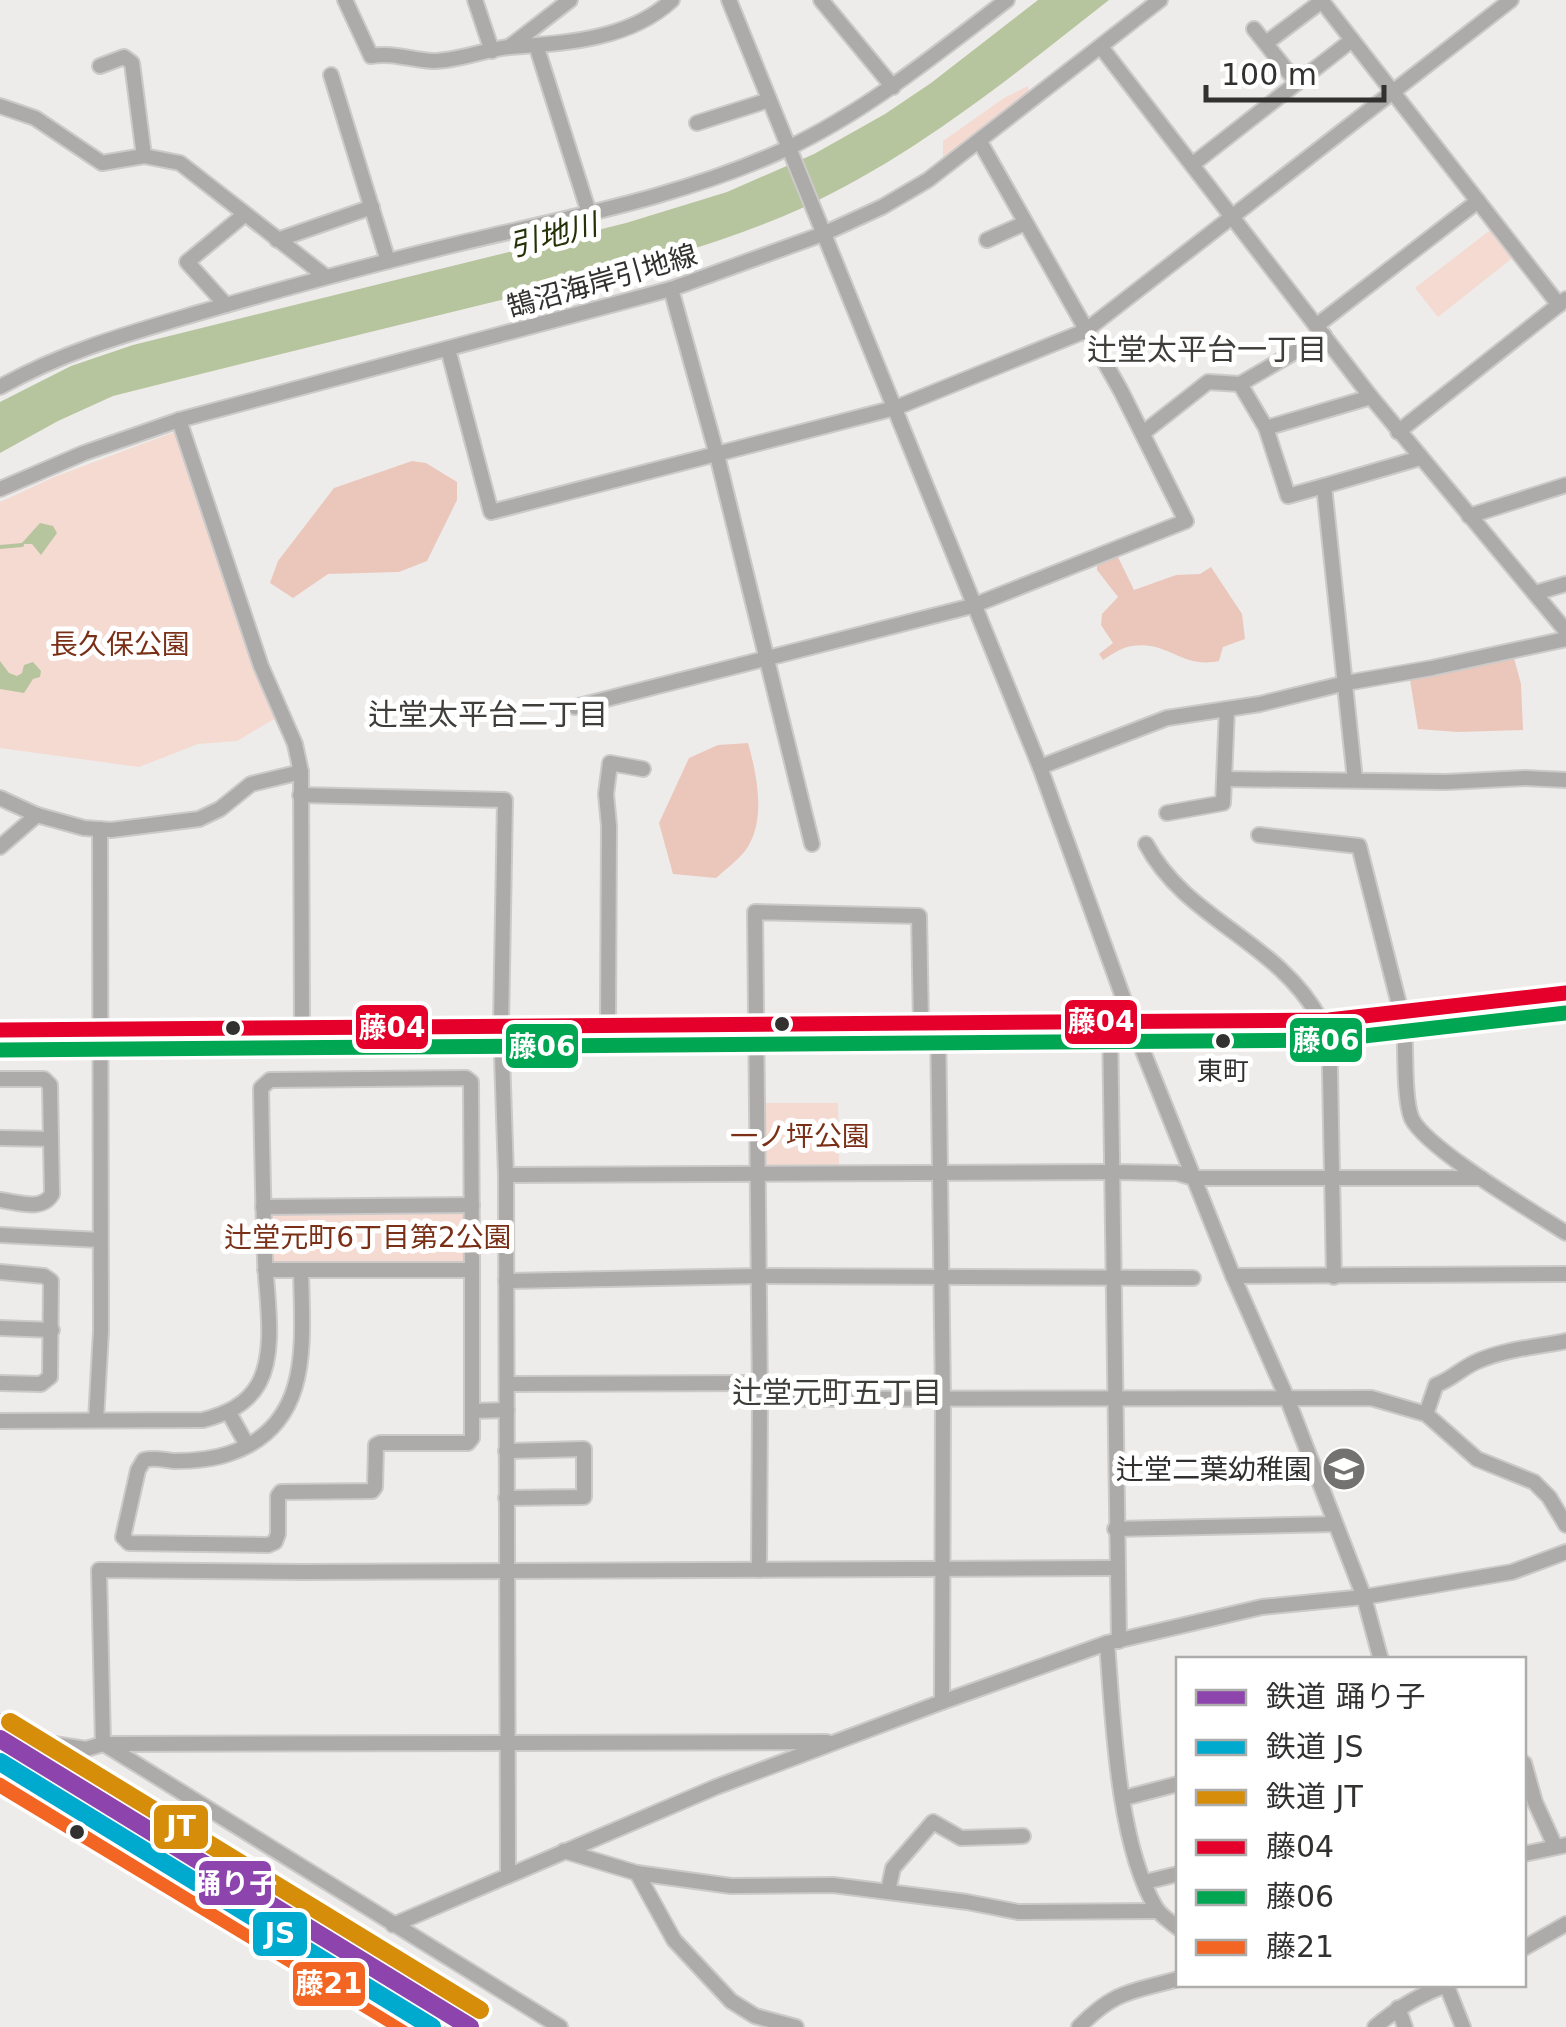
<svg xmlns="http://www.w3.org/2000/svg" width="1566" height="2027" font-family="'DejaVu Sans','Noto Sans JP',sans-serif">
  <rect width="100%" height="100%" fill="#eeecea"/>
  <g fill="#f4dad1">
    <polygon points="1028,86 1031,101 943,168 943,141 1004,98"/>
    <polygon points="1493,228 1515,256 1438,317 1415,288"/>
    <polygon points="177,431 244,637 276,718 237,741 198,744 139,767 0,748 0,502 54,477"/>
    <polygon points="761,1103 838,1103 839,1169 762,1169"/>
    <polygon points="472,1205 472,1270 265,1270 263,1207"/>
    <polygon points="172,1807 172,1808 365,1925 327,1935 159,1829"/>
  </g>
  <g fill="#ebc7bb">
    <polygon points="412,461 426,463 457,482 457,500 427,561 399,572 328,574 293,598 270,583 278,561 334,488"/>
    <path d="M1117 555 1134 590 1176 575 1200 574 1211 567 1242 614 1245 639 1223 647 1219 661C1181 669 1168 640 1132 646 1122 647 1111 655 1103 660L1099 654 1113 643 1101 625 1102 614 1118 597 1097 570V563Z"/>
    <polygon points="1514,658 1521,684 1523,730 1457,732 1418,729 1410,680"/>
    <path d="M748 743C757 775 767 822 745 851 737 861 725 870 716 878L673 874 659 823 689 758 718 745Z"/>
  </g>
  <g fill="#b6c59d">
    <path d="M1038 0H1109C1011 77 916 155 802 208 705 252 599 275 497 301 369 332 241 364 113 396L58 421 0 453V402L71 366 133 345 626 223 727 192 814 154 885 114 931 83Z"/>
    <polygon points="40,523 53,526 57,533 41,555 32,544 21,544"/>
    <polygon points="0,661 9,673 17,676 22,673 24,665 33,662 41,671 40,677 33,679 24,693 0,689"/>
  </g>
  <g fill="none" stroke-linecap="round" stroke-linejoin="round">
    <polyline stroke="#b6c59d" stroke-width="4" points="0,547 22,545"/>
    <defs>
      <g id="minor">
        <path d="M345 0 371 56C393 52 411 60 433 61 459 61 485 49 510 47 566 43 629 40 672 0"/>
        <polyline points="475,0 492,51"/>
        <polyline points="729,0 1040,767 1137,1036 1233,1276 1287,1398 1364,1597 1381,1660"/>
        <polyline points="821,0 893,87"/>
        <polyline points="1321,0 1559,305"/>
        <polyline points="1254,29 1297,83"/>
        <polyline points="1266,43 1322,1"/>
        <polyline points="509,47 570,0"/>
        <polyline points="1101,47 1371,397 1566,631"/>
        <polyline points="537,48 589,213"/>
        <polyline points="100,66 124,57 132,63 144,156"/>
        <polyline points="331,75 388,261"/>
        <polyline points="0,106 35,118 102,163 144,156 180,163 325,276"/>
        <polyline points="697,123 769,100"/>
        <polyline points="1193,164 1352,40"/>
        <polyline points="277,240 372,207"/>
        <polyline points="987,240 1025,223"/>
        <polyline points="671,289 717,455 812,844"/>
        <polyline points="226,305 187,262 244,215"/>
        <polyline points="1316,326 1478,201"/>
        <polyline points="448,349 491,512 895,408 1085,331 1511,0"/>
        <polyline points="1240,384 1266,428 1288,496 1324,486"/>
        <path d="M0 387C65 351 127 334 198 313 285 288 373 264 461 243 571 217 685 196 788 148 868 110 937 53 1007 0"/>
        <polyline points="179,420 261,666 295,744 301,772 302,1026"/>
        <polyline points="1266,428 1371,397"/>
        <polyline points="1398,432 1566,299"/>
        <polyline points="1143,433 1208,382 1240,384 1324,335"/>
        <polyline points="0,489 84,453 179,420 671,289 823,234 882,207 928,180 1160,0"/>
        <polyline points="1469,516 1566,485"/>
        <polyline points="1535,593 1566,584"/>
        <polyline points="575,707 972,606 1186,521 1121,391 980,142"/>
        <polyline points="1040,767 1167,718 1260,704 1346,683 1432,668 1566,639"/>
        <polyline points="1225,779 1446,782 1525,778 1566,780"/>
        <polyline points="1355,780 1324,486 1420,458"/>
        <polyline points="300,795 505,800 501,1026 506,1175 508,1875"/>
        <polyline points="0,798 37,815 84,828 111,830 199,819 220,809 251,784 301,772"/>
        <polyline points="1167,813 1223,803 1227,709"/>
        <polyline points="1259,835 1359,846 1401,1012"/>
        <path d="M1146 844C1186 920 1278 941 1320 1019"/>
        <polyline points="0,847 37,815"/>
        <path d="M1404 1012C1406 1036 1403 1100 1412 1119 1427 1149 1534 1212 1566 1233"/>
        <polyline points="1329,1020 1334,1277"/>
        <polyline points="1110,1022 1119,1641"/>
        <polyline points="608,1023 609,826 606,794 610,763 643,769"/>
        <polyline points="938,1023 943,1399 942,1702"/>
        <path d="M0 1079H44L50 1085 52 1194C42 1212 17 1202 0 1200"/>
        <polyline points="0,1138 51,1139"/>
        <polyline points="506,1175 1112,1172 1177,1173 1194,1178 1481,1178"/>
        <polyline points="263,1207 472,1205"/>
        <polyline points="0,1235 100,1240"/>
        <path d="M301 1270C302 1341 314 1426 228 1454 213 1459 190 1461 174 1461 163 1460 155 1457 144 1460L138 1470 123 1537 129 1543 268 1545 275 1542 278 1534V1496L281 1492 372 1491 375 1487 376 1445 380 1443H468L472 1438V1270"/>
        <polyline points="0,1272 44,1276 51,1281 50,1377 41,1384 0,1383"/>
        <polyline points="1233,1276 1566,1274"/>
        <polyline points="506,1281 759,1276 1193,1278"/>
        <polyline points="0,1328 52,1330"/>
        <polyline points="507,1384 760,1383"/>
        <polyline points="760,1399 1371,1398 1426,1414 1477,1459 1534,1482 1549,1497 1566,1525"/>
        <polyline points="472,1411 507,1410"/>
        <polyline points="229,1413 247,1445"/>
        <path d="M1426 1414 1436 1385C1452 1379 1463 1367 1478 1361 1505 1349 1537 1347 1566 1341"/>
        <polyline points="96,1420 101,1331 100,829"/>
        <path d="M0 1421 203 1420C226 1414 247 1405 259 1383 277 1349 266 1296 265 1259 263 1202 262 1145 261 1088L270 1080 466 1078 471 1082 472 1270H265"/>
        <polyline points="506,1498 584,1497 584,1449 506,1451"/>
        <polyline points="1115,1529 1335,1524"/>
        <polyline points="759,1570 760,1399 755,912 919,916 921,1023"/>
        <path d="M1107 1643C1113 1718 1117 1843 1156 1908 1161 1916 1171 1922 1178 1928"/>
        <polyline points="0,1722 41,1742 86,1749"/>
        <polyline points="103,1744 99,1570 302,1572 1115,1568"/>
        <polyline points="104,1744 560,2027"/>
        <polyline points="1524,1763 1535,1802 1555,1846"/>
        <polyline points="0,1785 142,1868 401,2027"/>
        <polyline points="2,1786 62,1766 86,1749 103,1744 827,1742"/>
        <polyline points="1124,1798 1178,1784"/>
        <polyline points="564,1851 637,1873 731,1886 833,1885 967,1902 1018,1912 1157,1911"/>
        <polyline points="1524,1854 1566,1845"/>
        <polyline points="637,1873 674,1940 731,2001 755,2016 796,2027"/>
        <polyline points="1145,1882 1178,1874"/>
        <polyline points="888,1891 893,1868 933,1822 961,1838 1023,1836"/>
        <polyline points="393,1925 716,1787 942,1702 1107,1643 1262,1607 1364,1597 1512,1572 1566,1552"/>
        <polyline points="1524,1948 1566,1924"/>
        <polyline points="1446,1984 1463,2027"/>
        <polyline points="1398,2008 1405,2027"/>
        <path d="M1079 2027C1115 1990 1132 1992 1178 1979"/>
        <path d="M1375 2027C1398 2007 1421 1994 1449 1984"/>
      </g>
      <polyline id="major" points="0,1030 1329,1020 1566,993"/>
    </defs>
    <use href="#minor" stroke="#cbcac9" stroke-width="18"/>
    <use href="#major" stroke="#cbcac9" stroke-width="21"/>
    <use href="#minor" stroke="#adabaa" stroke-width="14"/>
    <use href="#major" stroke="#afafae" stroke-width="18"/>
    <defs>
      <polyline id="rail" points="0,1756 443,2027"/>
    </defs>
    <use href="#rail" stroke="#aeaead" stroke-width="8"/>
    <use href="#rail" stroke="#fff" stroke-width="4" stroke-dasharray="11" stroke-linecap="butt"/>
    <defs>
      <polyline id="bus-1" points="0,1030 1329,1020 1566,993"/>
      <polyline id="bus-2" points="0,1050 1329,1040 1566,1013"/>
      <polyline id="bus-3" points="0,1785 401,2027"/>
    </defs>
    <use href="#bus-1" stroke="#fff" stroke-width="22"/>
    <use href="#bus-2" stroke="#fff" stroke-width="22"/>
    <use href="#bus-3" stroke="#fff" stroke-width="22"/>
    <use href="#bus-1" stroke="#e4002b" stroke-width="15"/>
    <use href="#bus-2" stroke="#00a651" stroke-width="15"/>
    <use href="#bus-3" stroke="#f26522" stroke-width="15"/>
    <defs>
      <polyline id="rail-1" points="0,1739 470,2027"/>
      <polyline id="rail-2" points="0,1762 432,2027"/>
      <polyline id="rail-3" points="10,1722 480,2010"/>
    </defs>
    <use href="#rail-1" stroke="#fff" stroke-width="25"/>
    <use href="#rail-2" stroke="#fff" stroke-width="25"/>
    <use href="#rail-3" stroke="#fff" stroke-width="25"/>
    <use href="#rail-1" stroke="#8e44ad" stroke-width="18"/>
    <use href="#rail-2" stroke="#00a9ce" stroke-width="18"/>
    <use href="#rail-3" stroke="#d68e0a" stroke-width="18"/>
  </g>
  <defs>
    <symbol id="school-disc" viewBox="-11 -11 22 22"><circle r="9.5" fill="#747271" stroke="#fff"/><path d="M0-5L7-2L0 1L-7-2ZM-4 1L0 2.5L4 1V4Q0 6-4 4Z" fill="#fff"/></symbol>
  </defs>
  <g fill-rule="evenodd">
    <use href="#school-disc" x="1319" y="1444" width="50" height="50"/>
  </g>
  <g fill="#323130" stroke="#fff" stroke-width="4">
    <circle cx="782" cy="1024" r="9"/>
    <circle cx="233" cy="1028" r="9"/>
    <circle cx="1223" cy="1041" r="9"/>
    <circle cx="77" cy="1832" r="9"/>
  </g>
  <g text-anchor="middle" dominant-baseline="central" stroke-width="10" stroke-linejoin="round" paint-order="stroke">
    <g font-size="26" fill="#323130" stroke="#fff">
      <text x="1223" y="1071">東町</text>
    </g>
    <g font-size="28" fill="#323130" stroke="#fff">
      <text transform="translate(602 281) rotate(-16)">鵠沼海岸引地線</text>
    </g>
    <g font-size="28" fill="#7a3017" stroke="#fff">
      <text x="120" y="644">長久保公園</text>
      <text x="800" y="1136">一ノ坪公園</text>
      <text x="368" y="1237">辻堂元町6丁目第2公園</text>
    </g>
    <g font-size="28" fill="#323130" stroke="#fff" text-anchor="end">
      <text x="1312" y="1469">辻堂二葉幼稚園</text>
    </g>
    <g font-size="30" font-style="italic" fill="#253207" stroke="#fff">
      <text transform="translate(553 235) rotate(-15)">引地川</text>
    </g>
    <g font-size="30" fill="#403e3b" stroke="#fff">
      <text x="1207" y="349">辻堂太平台一丁目</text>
      <text x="488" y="714">辻堂太平台二丁目</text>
      <text x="837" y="1392">辻堂元町五丁目</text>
    </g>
  </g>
  <g stroke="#fff" stroke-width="4">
    <rect x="1063" y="998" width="76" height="48" rx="10" fill="#e4002b"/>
    <rect x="354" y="1003" width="76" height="48" rx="10" fill="#e4002b"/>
    <rect x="1288" y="1016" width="76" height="48" rx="10" fill="#00a651"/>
    <rect x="504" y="1022" width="76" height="48" rx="10" fill="#00a651"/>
    <rect x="152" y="1803" width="58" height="48" rx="10" fill="#d68e0a"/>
    <rect x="197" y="1859" width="76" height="48" rx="10" fill="#8e44ad"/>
    <rect x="251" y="1910" width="58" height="48" rx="10" fill="#00a9ce"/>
    <rect x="291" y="1960" width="76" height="48" rx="10" fill="#f26522"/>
  </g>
  <g font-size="28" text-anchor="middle" font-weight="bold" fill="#fff">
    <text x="1101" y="1031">藤04</text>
    <text x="392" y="1037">藤04</text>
    <text x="1326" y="1050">藤06</text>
    <text x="542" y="1056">藤06</text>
    <text x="181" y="1836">JT</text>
    <text x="235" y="1893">踊り子</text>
    <text x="280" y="1943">JS</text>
    <text x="329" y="1993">藤21</text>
  </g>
  <rect x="1176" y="1657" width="350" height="330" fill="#ffffff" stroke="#adadac" stroke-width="2.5"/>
  <rect x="1196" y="1690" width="50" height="15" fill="#8e44ad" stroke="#adadac" stroke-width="2.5"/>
  <text x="1266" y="1707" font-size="30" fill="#323130">鉄道 踊り子</text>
  <rect x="1196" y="1740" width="50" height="15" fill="#00a9ce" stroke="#adadac" stroke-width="2.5"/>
  <text x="1266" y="1757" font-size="30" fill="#323130">鉄道 JS</text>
  <rect x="1196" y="1790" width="50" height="15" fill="#d68e0a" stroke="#adadac" stroke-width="2.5"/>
  <text x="1266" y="1807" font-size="30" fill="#323130">鉄道 JT</text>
  <rect x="1196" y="1840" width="50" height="15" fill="#e4002b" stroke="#adadac" stroke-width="2.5"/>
  <text x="1266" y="1857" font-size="30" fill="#323130">藤04</text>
  <rect x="1196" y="1890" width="50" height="15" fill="#00a651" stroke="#adadac" stroke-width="2.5"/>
  <text x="1266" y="1907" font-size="30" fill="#323130">藤06</text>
  <rect x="1196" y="1940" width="50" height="15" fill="#f26522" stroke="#adadac" stroke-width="2.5"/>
  <text x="1266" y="1957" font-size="30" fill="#323130">藤21</text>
  <path d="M1206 85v15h178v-15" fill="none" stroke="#323130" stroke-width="5"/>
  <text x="1221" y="85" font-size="30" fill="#323130" stroke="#ffffff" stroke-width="8" paint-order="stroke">100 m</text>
</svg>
